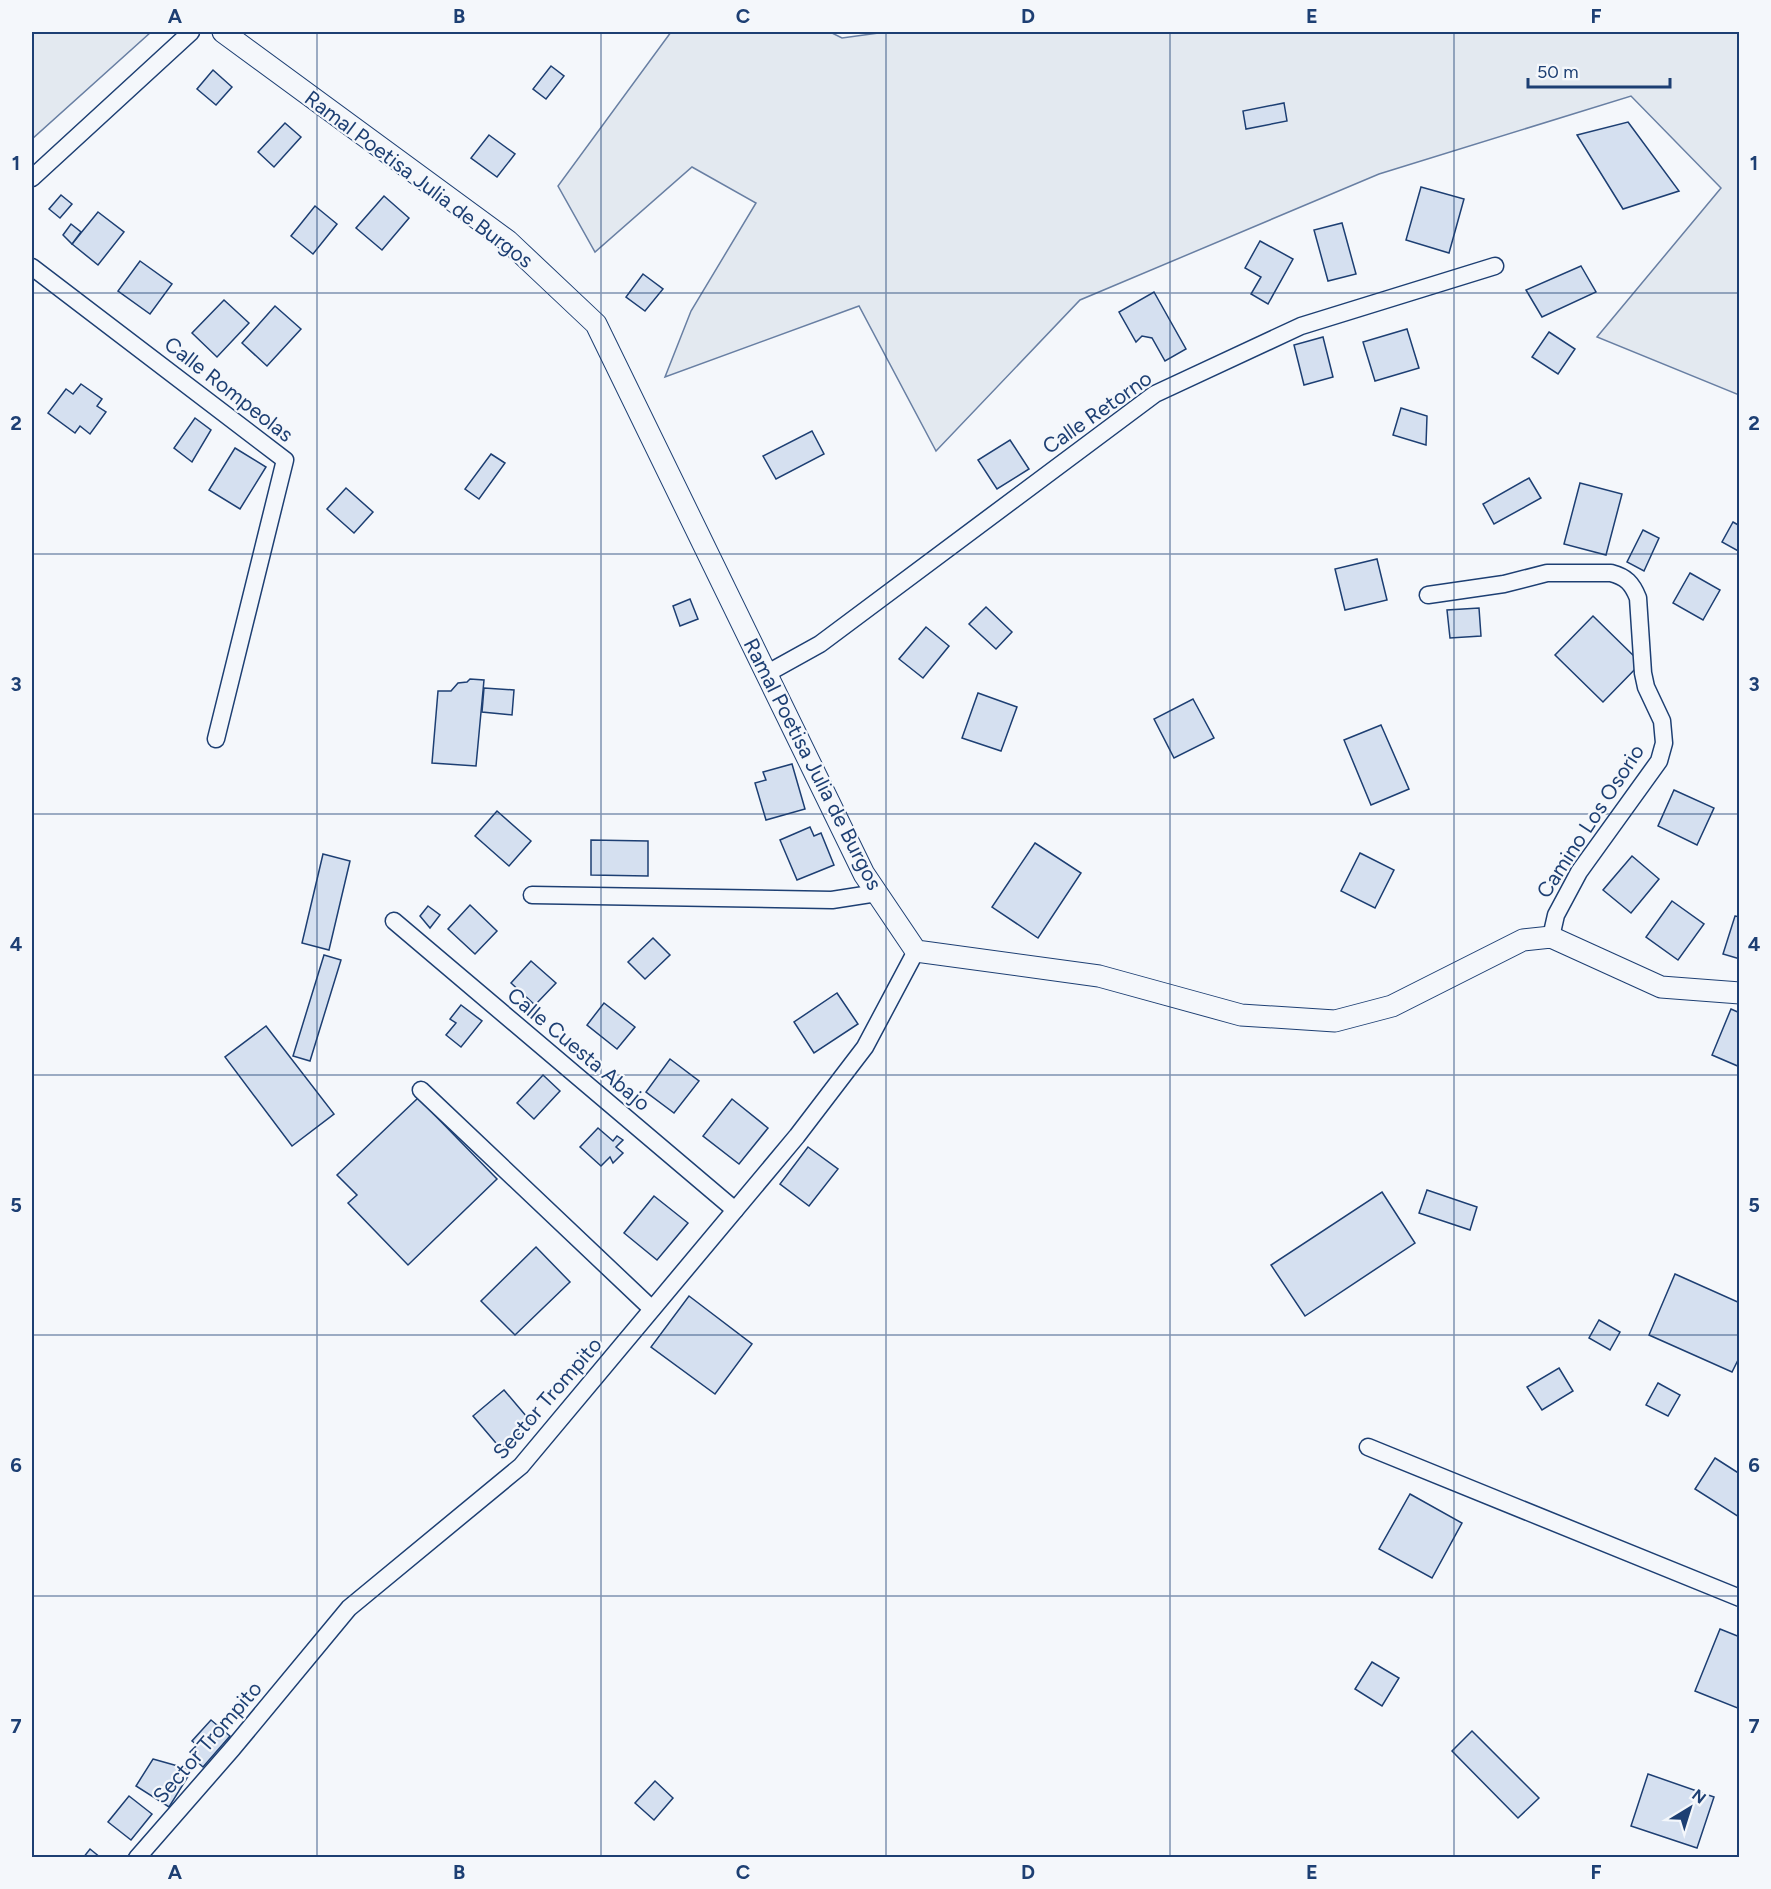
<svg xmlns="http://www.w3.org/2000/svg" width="1771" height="1889" font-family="Figtree,sans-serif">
  <rect width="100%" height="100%" fill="#f4f7fb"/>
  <g fill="#e3e9f0" stroke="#687fa3" stroke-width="1.5">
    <polygon points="32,32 151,32 32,139"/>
    <polygon points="671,32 830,32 842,38 886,32 1739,32 1739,395 1597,337 1721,188 1631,96 1379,174 1080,300 936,451 859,306 665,377 691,311 756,203 692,167 595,252 558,186"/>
  </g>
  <g fill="#d5e0f0" stroke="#1d3f73" stroke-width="1.5">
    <polygon points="551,66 564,76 546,99 533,89"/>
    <polygon points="213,70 232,87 216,105 197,89"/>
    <polygon points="1284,103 1287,121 1246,129 1243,111"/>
    <polygon points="1628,122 1679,191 1623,209 1577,135"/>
    <polygon points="285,123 301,137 274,167 258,152"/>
    <polygon points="489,135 515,154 497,177 471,158"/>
    <polygon points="1421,187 1464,199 1449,253 1406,240"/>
    <polygon points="61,195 72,204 60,218 49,209"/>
    <polygon points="384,196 409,218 382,250 356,228"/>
    <polygon points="315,206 337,224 313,254 291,236"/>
    <polygon points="98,212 124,232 98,265 72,244"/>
    <polygon points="1342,223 1356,274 1328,281 1314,230"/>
    <polygon points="71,224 81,232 72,244 63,235"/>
    <polygon points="1260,241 1293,259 1268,304 1251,294 1261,277 1245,268"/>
    <polygon points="140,261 172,284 150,314 118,291"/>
    <polygon points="1581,266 1596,292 1542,317 1526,290"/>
    <polygon points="643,274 663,289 645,311 626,297"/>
    <polygon points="1154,292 1186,349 1165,361 1152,338 1142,336 1136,342 1119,312"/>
    <polygon points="224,300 249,323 217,357 192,333"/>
    <polygon points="275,306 301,329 267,366 242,343"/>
    <polygon points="1407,329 1419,368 1375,381 1363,342"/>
    <polygon points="1549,332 1575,349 1558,374 1532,357"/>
    <polygon points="1323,337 1333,377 1304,385 1294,345"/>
    <polygon points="81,384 102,399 97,406 106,412 90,434 80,426 75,433 48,413 66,389 73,394"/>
    <polygon points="1401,408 1427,416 1426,445 1393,435"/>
    <polygon points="195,418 211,430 192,462 174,448"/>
    <polygon points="812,431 824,454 776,479 763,456"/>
    <polygon points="1010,440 1029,469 997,489 978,460"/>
    <polygon points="235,448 266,467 240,509 209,490"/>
    <polygon points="491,454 505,463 479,499 465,489"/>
    <polygon points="1529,478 1541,498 1494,524 1483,504"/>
    <polygon points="1580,483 1622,494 1606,555 1564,544"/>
    <polygon points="346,488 373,512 354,533 327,509"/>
    <polygon points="1733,522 1740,526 1740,552 1722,542"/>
    <polygon points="1643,530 1659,538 1644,571 1627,562"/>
    <polygon points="1377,559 1387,600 1345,610 1335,569"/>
    <polygon points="1690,573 1720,590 1703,620 1673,603"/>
    <polygon points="690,599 698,619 680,626 673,606"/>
    <polygon points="986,607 1012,632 996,649 969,624"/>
    <polygon points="1479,608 1481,636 1450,638 1447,610"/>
    <polygon points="1593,616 1641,663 1603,702 1555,655"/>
    <polygon points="926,627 949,646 923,678 899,659"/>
    <polygon points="470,679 484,680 476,766 432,763 438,691 451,691 458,683 467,682"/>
    <polygon points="484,688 514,690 512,715 482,712"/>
    <polygon points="978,693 1017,707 1001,751 962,738"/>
    <polygon points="1193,699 1214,738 1174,758 1154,719"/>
    <polygon points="1381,725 1409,789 1371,805 1344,740"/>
    <polygon points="792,764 805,809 766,820 755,783 766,780 763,772"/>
    <polygon points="1674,790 1714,808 1697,845 1658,826"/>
    <polygon points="497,811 531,841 509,866 475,836"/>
    <polygon points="810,827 814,836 821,833 834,865 797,880 780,840"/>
    <polygon points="591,840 648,841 648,876 591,875"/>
    <polygon points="1035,843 1081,873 1038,938 992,907"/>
    <polygon points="1360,853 1394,870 1375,908 1341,891"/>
    <polygon points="323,854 350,861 329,950 302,943"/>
    <polygon points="1632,856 1659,879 1631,913 1603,890"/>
    <polygon points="1672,901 1704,924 1678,960 1646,937"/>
    <polygon points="470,905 497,931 475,954 448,929"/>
    <polygon points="428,906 440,915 430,928 420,916"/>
    <polygon points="1735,916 1740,917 1740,959 1723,954"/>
    <polygon points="653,938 670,955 645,979 628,962"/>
    <polygon points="324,955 341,960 310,1061 293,1056"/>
    <polygon points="531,961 556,983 535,1005 511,983"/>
    <polygon points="837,993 858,1024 814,1053 794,1022"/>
    <polygon points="604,1003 635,1027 617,1049 587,1025"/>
    <polygon points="461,1005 482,1021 461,1047 446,1035 456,1023 450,1019"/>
    <polygon points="1731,1009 1740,1013 1740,1067 1712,1055"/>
    <polygon points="266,1026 334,1114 292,1146 225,1057"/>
    <polygon points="670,1059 699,1081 674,1113 646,1092"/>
    <polygon points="543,1075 560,1091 534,1119 517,1103"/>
    <polygon points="418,1098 497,1179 408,1265 348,1203 357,1195 337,1175"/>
    <polygon points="732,1099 768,1128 739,1164 703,1136"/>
    <polygon points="598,1128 613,1141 617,1136 623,1140 616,1147 623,1153 613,1163 610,1157 601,1166 580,1147"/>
    <polygon points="808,1147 838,1169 809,1206 780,1184"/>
    <polygon points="1427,1190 1477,1207 1470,1230 1419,1213"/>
    <polygon points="1382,1192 1415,1243 1305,1316 1271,1265"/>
    <polygon points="654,1196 688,1223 657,1260 624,1233"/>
    <polygon points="536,1247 570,1282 515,1335 481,1301"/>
    <polygon points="1675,1274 1740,1303 1740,1356 1732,1372 1649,1335"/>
    <polygon points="689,1296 752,1344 715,1394 651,1347"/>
    <polygon points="1599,1320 1620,1332 1610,1350 1589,1338"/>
    <polygon points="1559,1368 1573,1391 1542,1410 1527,1387"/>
    <polygon points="1658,1383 1680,1395 1668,1416 1646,1405"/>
    <polygon points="504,1390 532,1423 501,1449 473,1416"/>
    <polygon points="1715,1458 1740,1474 1739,1517 1695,1489"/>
    <polygon points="1410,1494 1462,1523 1432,1578 1379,1549"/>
    <polygon points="1720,1629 1740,1637 1740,1709 1695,1691"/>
    <polygon points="1372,1662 1399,1678 1382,1706 1355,1689"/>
    <polygon points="211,1720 230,1736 203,1767 193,1758 194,1756 190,1752 197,1745 192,1741"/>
    <polygon points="1472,1731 1539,1798 1518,1818 1452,1751"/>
    <polygon points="153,1759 192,1770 169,1807 136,1786"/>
    <polygon points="1648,1774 1714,1797 1697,1848 1631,1826"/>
    <polygon points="655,1781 673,1798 654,1820 635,1803"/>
    <polygon points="129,1796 152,1814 131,1840 108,1822"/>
    <polygon points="90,1849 101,1858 83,1858"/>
  </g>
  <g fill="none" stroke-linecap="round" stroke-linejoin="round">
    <defs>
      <g id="minor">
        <polyline points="32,178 191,32"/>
        <polyline points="32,267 285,460 216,739"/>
        <path d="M1428 595 1504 584 1547 573H1611C1626 577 1632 583 1638 598L1643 673 1646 687 1662 721 1664 743 1659 761 1579 872 1556 915 1551 937"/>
        <polyline points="766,674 820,644 1155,394 1301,326 1495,266"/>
        <polyline points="532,895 832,900 877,893"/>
        <polyline points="394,921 735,1210"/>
        <polyline points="421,1090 652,1309"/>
        <polyline points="1368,1447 1740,1598"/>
        <polyline points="137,1858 233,1748 349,1608 521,1466 797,1136 865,1047 916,951"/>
      </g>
      <polyline id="tertiary" points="223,32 508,241 596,324 864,874 916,951 1099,976 1241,1015 1335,1021 1392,1006 1523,940 1551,937 1661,987 1740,993"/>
    </defs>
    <use href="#minor" stroke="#1d3f73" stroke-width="19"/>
    <use href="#tertiary" stroke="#1d3f73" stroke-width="23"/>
    <use href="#minor" stroke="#f4f7fb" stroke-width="16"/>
    <use href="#tertiary" stroke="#f4f7fb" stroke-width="21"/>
  </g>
  <path fill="none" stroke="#1d3f73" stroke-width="1.5" stroke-opacity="0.55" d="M317 32V1858M601 32V1858M886 32V1858M1170 32V1858M1454 32V1858M32 293H1740M32 554H1740M32 814H1740M32 1075H1740M32 1335H1740M32 1596H1740"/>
  <g text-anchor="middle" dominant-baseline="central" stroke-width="4.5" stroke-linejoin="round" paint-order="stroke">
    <g font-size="21" fill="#1d3f73" stroke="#f4f7fb">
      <text transform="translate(419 179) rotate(37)">Ramal Poetisa Julia de Burgos</text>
      <text transform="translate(229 389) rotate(38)">Calle Rompeolas</text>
      <text transform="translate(1097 412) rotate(-35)">Calle Retorno</text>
      <text transform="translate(813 764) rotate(63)">Ramal Poetisa Julia de Burgos</text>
      <text transform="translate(1590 821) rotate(-57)">Camino Los Osorio</text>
      <text transform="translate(579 1049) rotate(40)">Calle Cuesta Abajo</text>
      <text transform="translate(547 1398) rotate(-49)">Sector Trompito</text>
      <text transform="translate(207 1742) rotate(-49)">Sector Trompito</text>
    </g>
  </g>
  <rect width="1771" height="1889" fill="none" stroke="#f4f7fb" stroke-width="66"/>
  <g transform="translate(1690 1808) rotate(38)" stroke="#f4f7fb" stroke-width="4.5" paint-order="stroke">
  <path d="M0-4.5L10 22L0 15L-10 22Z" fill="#1d3f73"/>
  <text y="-9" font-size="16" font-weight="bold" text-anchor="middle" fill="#1d3f73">N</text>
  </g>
  <path d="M1528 78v9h142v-9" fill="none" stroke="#1d3f73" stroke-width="3"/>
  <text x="1537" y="78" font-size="18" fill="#1d3f73" stroke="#f4f7fb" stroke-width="4.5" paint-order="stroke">50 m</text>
  <rect x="33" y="33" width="1705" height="1823" fill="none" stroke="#1d3f73" stroke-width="2"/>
  <g font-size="20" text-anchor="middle" font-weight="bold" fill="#1d3f73">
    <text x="175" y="23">A</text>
    <text x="459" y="23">B</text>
    <text x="743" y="23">C</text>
    <text x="1028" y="23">D</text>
    <text x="1312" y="23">E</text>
    <text x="1596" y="23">F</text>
    <text x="16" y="170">1</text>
    <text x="1754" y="170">1</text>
    <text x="16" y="430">2</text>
    <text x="1754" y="430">2</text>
    <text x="16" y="691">3</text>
    <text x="1754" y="691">3</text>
    <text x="16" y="951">4</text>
    <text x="1754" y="951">4</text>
    <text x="16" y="1212">5</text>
    <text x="1754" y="1212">5</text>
    <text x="16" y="1472">6</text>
    <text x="1754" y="1472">6</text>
    <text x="16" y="1733">7</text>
    <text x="1754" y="1733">7</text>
    <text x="175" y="1879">A</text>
    <text x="459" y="1879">B</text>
    <text x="743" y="1879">C</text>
    <text x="1028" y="1879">D</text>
    <text x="1312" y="1879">E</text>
    <text x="1596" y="1879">F</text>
  </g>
</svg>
